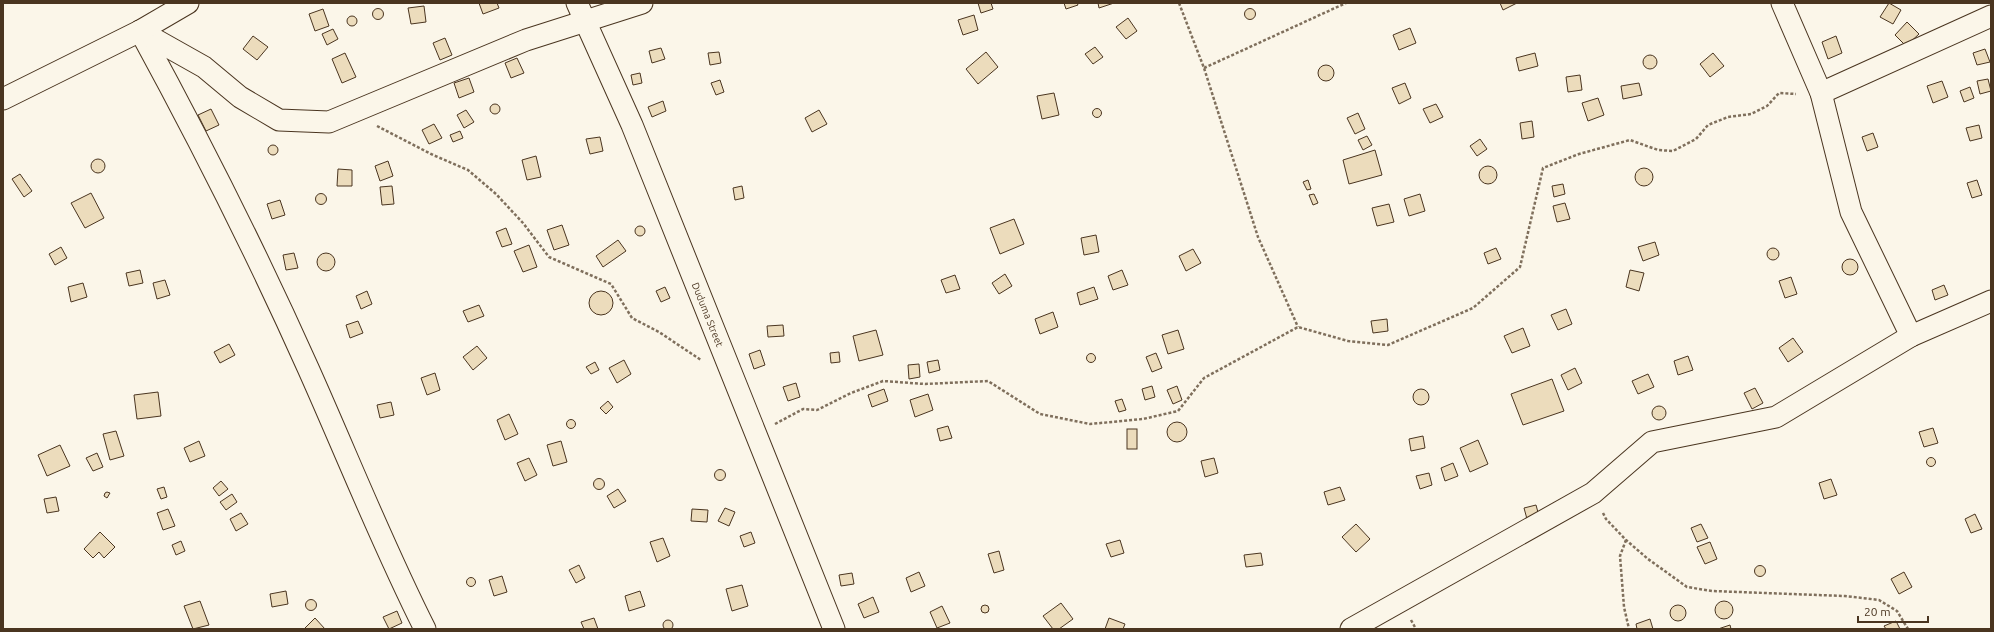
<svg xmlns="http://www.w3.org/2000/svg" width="1994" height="632" font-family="Ubuntu,sans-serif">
  <rect width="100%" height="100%" fill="#fbf6e9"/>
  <g fill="#ecdcbc" stroke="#4a3520">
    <polygon points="479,3 497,3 499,8 483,14"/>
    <polygon points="978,3 991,3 993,9 981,13"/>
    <polygon points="1064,3 1077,3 1078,5 1066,9"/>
    <polygon points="1098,3 1114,3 1099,8"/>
    <polygon points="1500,3 1517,3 1503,10"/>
    <polygon points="1889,3 1901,10 1893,24 1880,17"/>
    <polygon points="424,6 426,22 411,24 408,8"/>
    <circle cx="1250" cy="14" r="5.5"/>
    <circle cx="378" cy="14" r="5.5"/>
    <polygon points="323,9 329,26 315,31 309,14"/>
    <polygon points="974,15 978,30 963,35 958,20"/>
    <circle cx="352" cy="21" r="5"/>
    <polygon points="1128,18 1137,31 1126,39 1116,27"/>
    <polygon points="1907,22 1919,34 1906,46 1895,35"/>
    <polygon points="1410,28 1416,43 1399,50 1393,35"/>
    <polygon points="333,29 338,39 327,45 322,34"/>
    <polygon points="253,36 268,47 257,60 243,49"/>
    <polygon points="1836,36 1842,53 1828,59 1822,42"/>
    <polygon points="445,38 452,55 440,60 433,43"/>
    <polygon points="1095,47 1103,57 1093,64 1085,54"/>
    <polygon points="661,48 665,59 652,63 649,51"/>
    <polygon points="1985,49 1990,62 1977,65 1973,53"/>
    <polygon points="719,52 721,63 710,65 708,53"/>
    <polygon points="986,52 998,67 978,84 966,69"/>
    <polygon points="345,53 356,77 342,83 332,59"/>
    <polygon points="1535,53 1538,66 1519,71 1516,58"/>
    <polygon points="1713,53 1724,66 1710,77 1700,64"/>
    <circle cx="1650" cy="62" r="7"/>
    <polygon points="517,58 524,73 511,78 505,63"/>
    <circle cx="1326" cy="73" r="8"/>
    <polygon points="640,73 642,83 633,85 631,75"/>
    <polygon points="1580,75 1582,90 1568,92 1566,77"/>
    <polygon points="469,78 474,92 459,98 454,83"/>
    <polygon points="1988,79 1991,91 1980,94 1977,81"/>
    <polygon points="720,80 724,92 716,95 711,83"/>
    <polygon points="1942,81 1948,97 1933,103 1927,86"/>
    <polygon points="1405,83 1411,98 1399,104 1392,88"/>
    <polygon points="1639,83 1642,95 1623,99 1621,86"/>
    <polygon points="1970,87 1974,98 1964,102 1960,91"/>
    <polygon points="1054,93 1059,115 1042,119 1037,96"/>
    <polygon points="1598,98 1604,115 1588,121 1582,103"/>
    <polygon points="663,101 666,111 652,117 648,107"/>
    <circle cx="495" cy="109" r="5"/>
    <polygon points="1436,104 1443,117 1430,123 1423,109"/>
    <circle cx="1097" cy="113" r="4.5"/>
    <polygon points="211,109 219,125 206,131 198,115"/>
    <polygon points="466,110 474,122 464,128 457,115"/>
    <polygon points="819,110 827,124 812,132 805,118"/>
    <polygon points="1358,113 1365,129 1355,134 1347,118"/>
    <polygon points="1532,121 1534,137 1522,139 1520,123"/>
    <polygon points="434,124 442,138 429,144 422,130"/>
    <polygon points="1979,125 1982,138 1970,141 1966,128"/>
    <polygon points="460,131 463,138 453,142 450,135"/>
    <polygon points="1873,133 1878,147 1867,151 1862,137"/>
    <polygon points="1367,136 1372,145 1363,150 1358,140"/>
    <polygon points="600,137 603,151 590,154 586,139"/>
    <polygon points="1480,139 1487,149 1477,156 1470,146"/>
    <circle cx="273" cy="150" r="5"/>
    <polygon points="1375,150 1382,175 1349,184 1343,160"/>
    <polygon points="536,156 541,177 527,180 522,160"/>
    <circle cx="98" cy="166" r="7"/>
    <polygon points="388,161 393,176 380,181 375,166"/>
    <circle cx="1488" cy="175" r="9"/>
    <circle cx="1644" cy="177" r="9"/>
    <polygon points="338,169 352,170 352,186 337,186"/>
    <polygon points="20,174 32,191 24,197 12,179"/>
    <polygon points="1308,180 1311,189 1307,190 1303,182"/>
    <polygon points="1977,180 1982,195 1972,198 1967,183"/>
    <polygon points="1563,184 1565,194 1554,197 1552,186"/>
    <polygon points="392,186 394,204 382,205 380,187"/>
    <polygon points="742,186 744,198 735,200 733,188"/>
    <polygon points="91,193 104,218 85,228 71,203"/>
    <circle cx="321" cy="199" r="5.5"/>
    <polygon points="1314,194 1318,203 1313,205 1309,195"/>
    <polygon points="1420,194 1425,211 1409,216 1404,199"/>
    <polygon points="280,200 285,215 272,219 267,204"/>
    <polygon points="1565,203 1570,219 1557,222 1553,206"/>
    <polygon points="1389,204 1394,222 1377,226 1372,208"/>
    <polygon points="1014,219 1024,244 1000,254 990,228"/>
    <polygon points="562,225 569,245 554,250 547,230"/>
    <circle cx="640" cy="231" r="5"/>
    <polygon points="506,228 512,244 502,247 496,232"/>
    <polygon points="1096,235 1099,252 1084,255 1081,238"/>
    <polygon points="618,240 626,251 603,267 596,256"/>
    <polygon points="1655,242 1659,255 1643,261 1638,247"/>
    <polygon points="529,245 537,267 523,272 514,251"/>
    <polygon points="61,247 67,258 55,265 49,254"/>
    <circle cx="1773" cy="254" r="6"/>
    <polygon points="1496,248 1501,259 1488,264 1484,253"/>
    <polygon points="1193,249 1201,263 1186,271 1179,256"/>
    <circle cx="326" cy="262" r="9"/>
    <polygon points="294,253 298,268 286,270 283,255"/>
    <circle cx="1850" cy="267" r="8"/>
    <polygon points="140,270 143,283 129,286 126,273"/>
    <polygon points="1122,270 1128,285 1113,290 1108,276"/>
    <polygon points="1630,270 1644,273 1639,291 1626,287"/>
    <polygon points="1005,274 1012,286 999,294 992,283"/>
    <polygon points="955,275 960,289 946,293 941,280"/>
    <polygon points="1791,277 1797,294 1785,298 1779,281"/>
    <polygon points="165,280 170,295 157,299 153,283"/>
    <polygon points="83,283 87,297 71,302 68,287"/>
    <polygon points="1944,285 1948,295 1935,300 1932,290"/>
    <polygon points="665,287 670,298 661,302 656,291"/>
    <polygon points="1094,287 1098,299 1080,305 1077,293"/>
    <circle cx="601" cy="303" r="12"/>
    <polygon points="367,291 372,304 361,309 356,296"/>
    <polygon points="479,305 484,316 468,322 463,311"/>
    <polygon points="1566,309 1572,324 1558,330 1551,315"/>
    <polygon points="1053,312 1058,327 1040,334 1035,319"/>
    <polygon points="1387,319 1388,331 1373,333 1371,321"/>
    <polygon points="358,321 363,333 350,338 346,325"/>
    <polygon points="783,325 784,336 768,337 767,326"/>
    <polygon points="1523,328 1530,346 1512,353 1504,336"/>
    <polygon points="876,330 883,355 859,361 853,336"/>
    <polygon points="1178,330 1184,349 1168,354 1162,335"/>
    <polygon points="1793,338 1803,352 1788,362 1779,348"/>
    <polygon points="229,344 235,355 220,363 214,352"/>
    <polygon points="477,346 487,358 473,370 463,357"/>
    <polygon points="760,350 765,365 754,369 749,354"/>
    <polygon points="839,352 840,362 831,363 830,353"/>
    <polygon points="1156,353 1162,368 1152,372 1146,357"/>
    <circle cx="1091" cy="358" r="4.5"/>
    <polygon points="1688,356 1693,370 1678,375 1674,361"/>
    <polygon points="624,360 631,374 617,383 609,368"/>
    <polygon points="938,360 940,370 929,373 927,362"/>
    <polygon points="595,362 599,370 591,374 586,367"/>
    <polygon points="919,364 920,377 909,379 908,365"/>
    <polygon points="1575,368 1582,383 1568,390 1561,375"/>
    <polygon points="435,373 440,390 427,395 421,378"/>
    <polygon points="1648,374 1654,387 1638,394 1632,381"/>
    <polygon points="1552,379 1564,411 1523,425 1511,394"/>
    <polygon points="796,383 800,397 788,401 783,387"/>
    <polygon points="1152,386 1155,397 1145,400 1142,389"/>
    <polygon points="1177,386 1182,400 1173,404 1167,390"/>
    <polygon points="1755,388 1763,403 1752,409 1744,393"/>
    <circle cx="1421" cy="397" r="8"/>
    <polygon points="884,389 888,401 872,407 868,395"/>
    <polygon points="158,392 161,416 137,419 134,395"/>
    <polygon points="928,394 933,410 915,417 910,400"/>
    <polygon points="1122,399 1126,410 1119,412 1115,401"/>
    <polygon points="608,401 613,407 606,414 600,408"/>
    <polygon points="391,402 394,415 380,418 377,405"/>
    <circle cx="1659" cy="413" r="7"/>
    <polygon points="509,414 518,434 505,440 497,420"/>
    <circle cx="571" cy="424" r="4.5"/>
    <circle cx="1177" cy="432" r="10"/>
    <polygon points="948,426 952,438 940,441 937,429"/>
    <polygon points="1933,428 1938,443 1924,447 1919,432"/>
    <rect x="1127" y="429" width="10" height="20"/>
    <polygon points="116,431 124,456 110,460 103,434"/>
    <polygon points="1423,436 1425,448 1411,451 1409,439"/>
    <polygon points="1478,440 1488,464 1470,472 1460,448"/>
    <polygon points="199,441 205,456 190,462 184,448"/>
    <polygon points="561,441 567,462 553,466 547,445"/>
    <polygon points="60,445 70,466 47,476 38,455"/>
    <polygon points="97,453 103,467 93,471 86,458"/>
    <circle cx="1931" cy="462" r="4.5"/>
    <polygon points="529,458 537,475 525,481 517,463"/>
    <polygon points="1214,458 1218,473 1205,477 1201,461"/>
    <polygon points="1453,463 1458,476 1445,481 1441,468"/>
    <circle cx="720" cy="475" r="5.5"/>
    <polygon points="1429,473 1432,485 1420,489 1416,476"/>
    <circle cx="599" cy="484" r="5.5"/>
    <polygon points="1831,479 1837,495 1824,499 1819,483"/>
    <polygon points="221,481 228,489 219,496 213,488"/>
    <polygon points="164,487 167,497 161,499 157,489"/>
    <polygon points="1340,487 1345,500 1328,505 1324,492"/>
    <polygon points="618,489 626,501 614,508 607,496"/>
    <polygon points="107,492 110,493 107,498 104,496 105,493"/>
    <polygon points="232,494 237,502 226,510 220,502"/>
    <polygon points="56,497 59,511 47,513 44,499"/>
    <polygon points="1536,505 1539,516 1527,519 1524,508"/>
    <polygon points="725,508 735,512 729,526 718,521"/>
    <polygon points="168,509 175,526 163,530 157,513"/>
    <polygon points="692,509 708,510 707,522 691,521"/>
    <polygon points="241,513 248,524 236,531 230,519"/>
    <polygon points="1975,514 1982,529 1971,533 1965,519"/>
    <polygon points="1356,524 1370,539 1356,552 1342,537"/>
    <polygon points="1701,524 1708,538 1697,542 1691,528"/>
    <polygon points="100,532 115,547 104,558 99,552 93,558 84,549"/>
    <polygon points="751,532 755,543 744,547 740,536"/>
    <polygon points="663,538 670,556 657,562 650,542"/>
    <polygon points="1120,540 1124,553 1111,557 1106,544"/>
    <polygon points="181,541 185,551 176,555 172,545"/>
    <polygon points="1710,542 1717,559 1705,564 1697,547"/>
    <polygon points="999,551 1004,570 994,573 988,554"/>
    <polygon points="1261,553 1263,565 1246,567 1244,555"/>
    <polygon points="579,565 585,578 576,583 569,570"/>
    <circle cx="1760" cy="571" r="5.5"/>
    <polygon points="919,572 925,586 911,592 906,578"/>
    <polygon points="1904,572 1912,587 1899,594 1891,579"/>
    <polygon points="852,573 854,584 841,586 839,575"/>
    <polygon points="502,576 507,592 494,596 489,580"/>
    <circle cx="471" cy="582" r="4.5"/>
    <polygon points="742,585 748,606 732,611 726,589"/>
    <polygon points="286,591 288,604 272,607 270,594"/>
    <polygon points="640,591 645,606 629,611 625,596"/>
    <polygon points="873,597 879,612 864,618 858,604"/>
    <circle cx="311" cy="605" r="5.5"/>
    <circle cx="1724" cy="610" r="9"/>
    <polygon points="200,601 209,625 193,629 184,606"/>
    <polygon points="1061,603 1073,619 1059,629 1053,629 1043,616"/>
    <circle cx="985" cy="609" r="4"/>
    <circle cx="1678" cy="613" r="8"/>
    <polygon points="942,606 950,623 937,628 930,612"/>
    <polygon points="397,611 402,623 389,629 383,617"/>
    <polygon points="315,618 325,629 304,629"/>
    <polygon points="594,618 598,629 584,629 581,622"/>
    <polygon points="1109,618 1125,624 1123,629 1105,629"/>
    <polygon points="1650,619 1653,629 1637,629 1636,624"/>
    <circle cx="668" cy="625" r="5"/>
    <polygon points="1896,621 1900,629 1886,629 1884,626"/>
    <polygon points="1730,625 1731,629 1718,629"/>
  </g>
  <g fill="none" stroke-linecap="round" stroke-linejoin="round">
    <defs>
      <g id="minor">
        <path id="s1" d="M577 3 632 125 834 629"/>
        <polyline points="1782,3 1821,93 1851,212 1911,336"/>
        <path d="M140 31C200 141 257 254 308 368 347 455 382 544 425 629"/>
        <polyline points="140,31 204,67 240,97 279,120 329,122 526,40 642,3"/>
        <polyline points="1821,93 1991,16"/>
        <polyline points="3,99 140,31 188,3"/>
        <polyline points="1351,629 1593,493 1652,442 1776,417 1911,336 1991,301"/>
      </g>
    </defs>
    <use href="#minor" stroke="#4a3520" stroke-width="23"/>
    <g stroke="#7f6f5c" stroke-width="2.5" stroke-dasharray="3 2" stroke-linecap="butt">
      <polyline points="1179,3 1204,68 1258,237 1298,327"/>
      <polyline points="1204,68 1346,3"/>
      <polyline points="377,126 433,155 468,170 496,194 523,223 549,257 611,284 632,318 659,332 701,360"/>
      <polyline points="775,424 803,409 817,410 851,393 883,381 925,384 988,381 1040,414 1090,424 1143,419 1178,411 1204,378 1298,327 1348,341 1388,345 1473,308 1520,267 1543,168 1579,154 1630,140 1658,150 1673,151 1696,139 1708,125 1728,117 1751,114 1767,106 1779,93 1796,94"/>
      <polyline points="1603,513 1606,519 1626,540 1648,559 1687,587 1712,591 1845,596 1879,600 1897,611 1908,629"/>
      <polyline points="1626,540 1620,556 1624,607 1629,629"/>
      <polyline points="1411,620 1416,629"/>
    </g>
    <use href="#minor" stroke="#fbf6e9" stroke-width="21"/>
  </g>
  <g text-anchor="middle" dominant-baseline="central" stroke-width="3" stroke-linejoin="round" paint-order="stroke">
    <g font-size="10" fill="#4a3520" stroke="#fbf6e9">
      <text stroke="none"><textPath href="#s1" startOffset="338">Duduma Street</textPath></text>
    </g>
  </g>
  <rect width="1994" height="632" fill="none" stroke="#4a3520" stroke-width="8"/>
  <path d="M1858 616v6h70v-6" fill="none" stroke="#4a3520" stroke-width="2"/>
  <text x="1864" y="616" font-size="12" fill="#4a3520" stroke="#fbf6e9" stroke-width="3" paint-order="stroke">20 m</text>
</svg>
